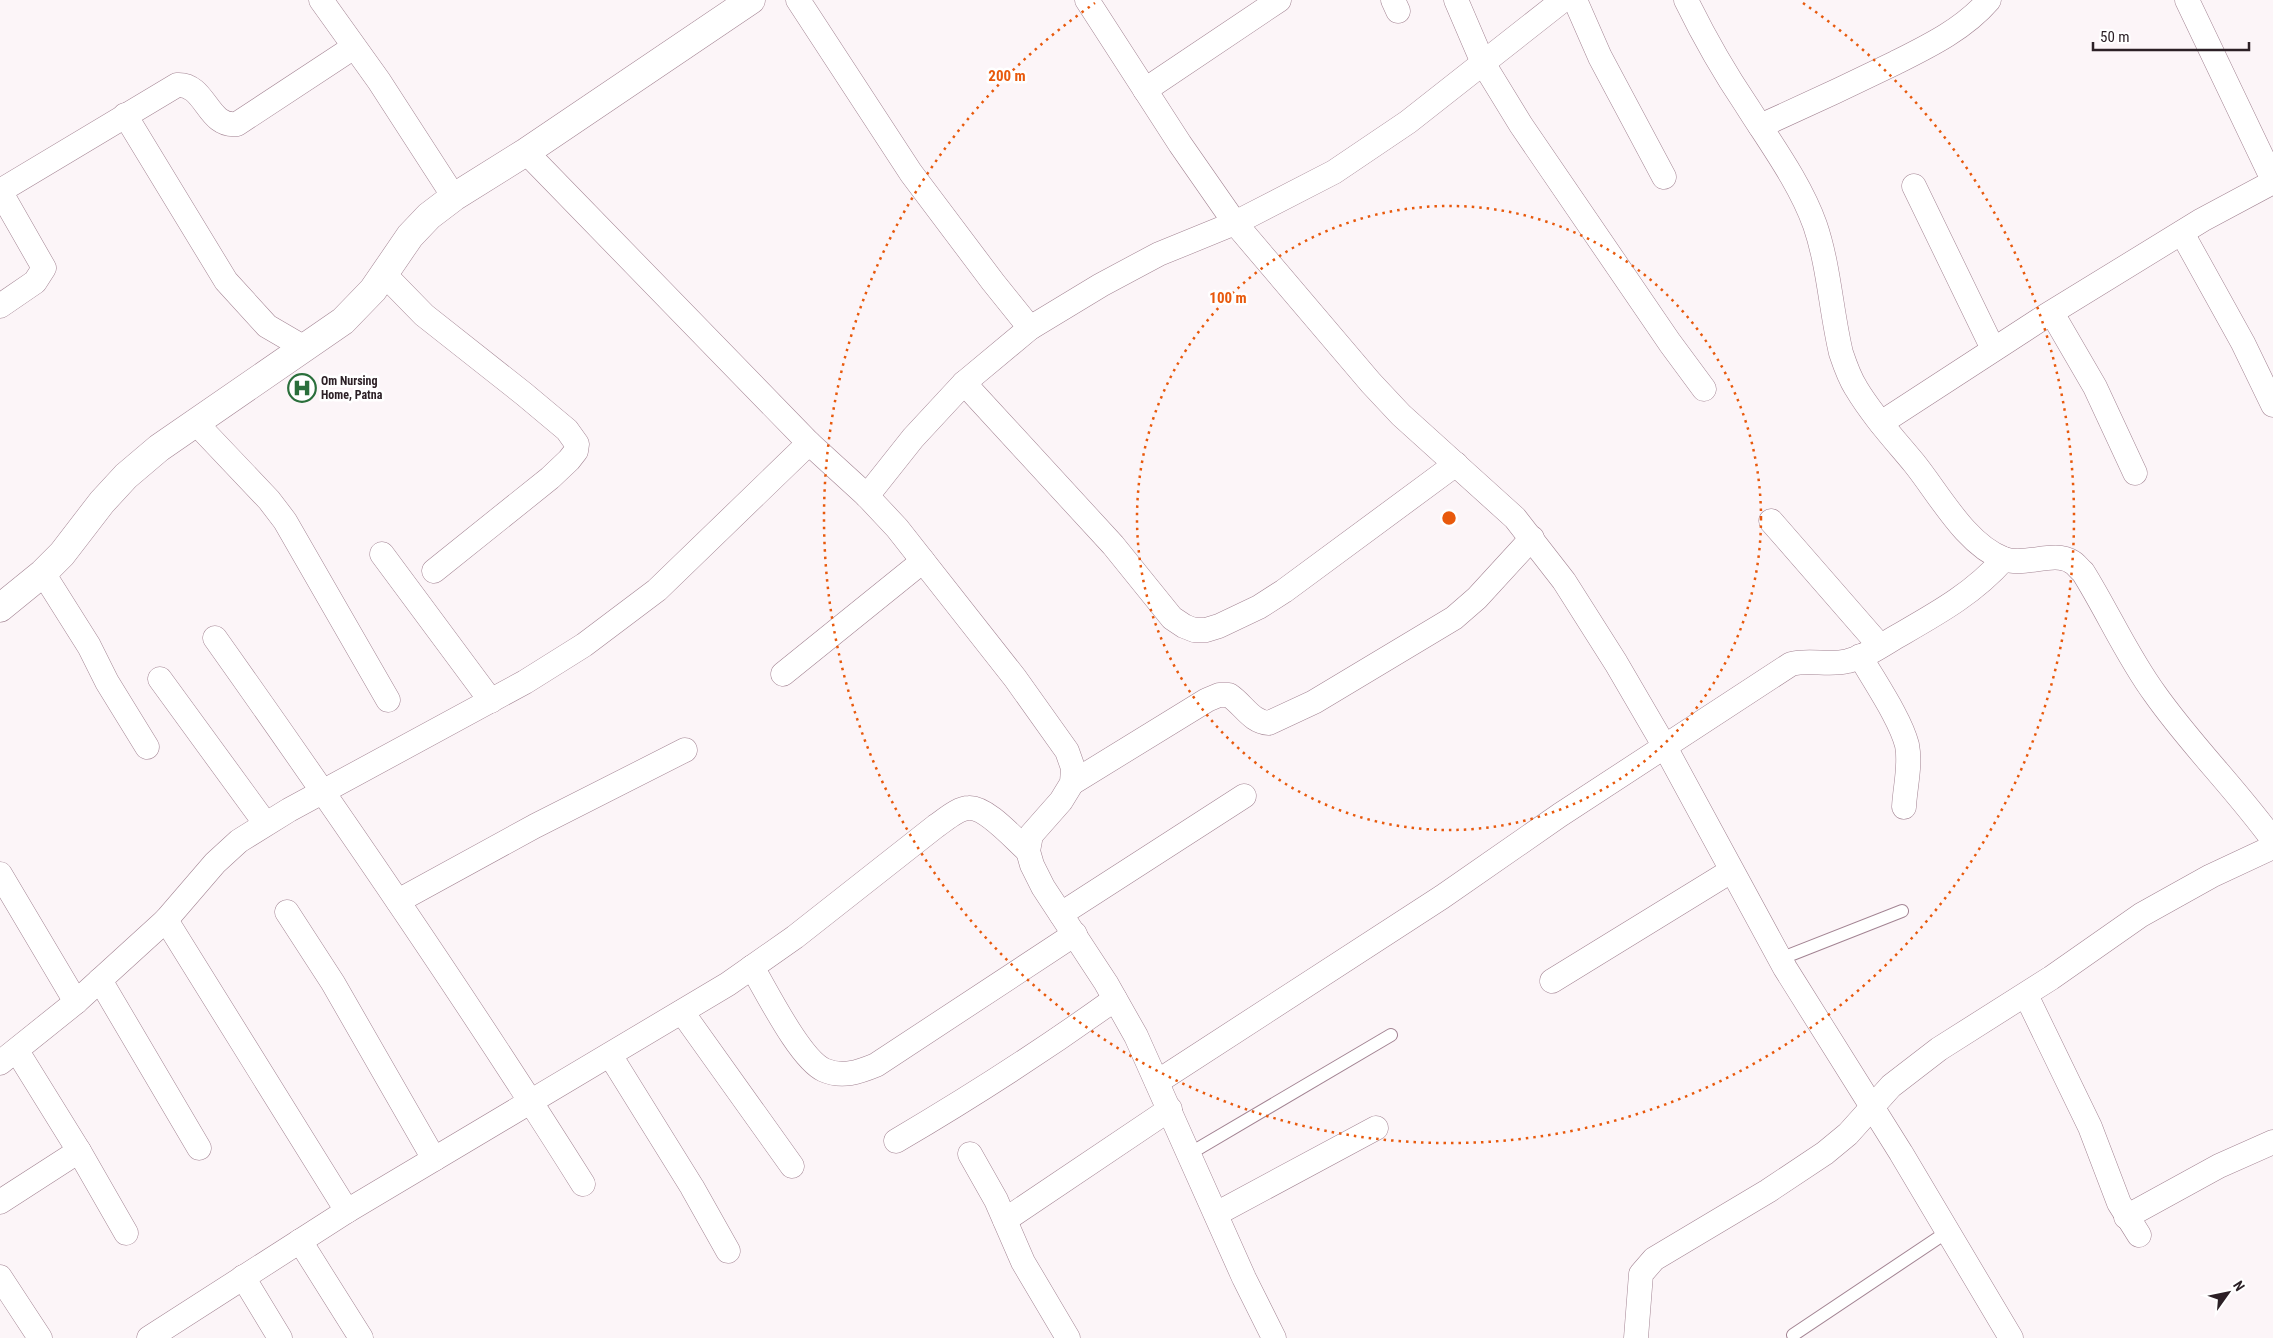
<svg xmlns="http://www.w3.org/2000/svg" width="2273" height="1338" font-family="'Roboto Condensed',sans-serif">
  <rect width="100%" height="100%" fill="#fcf5f8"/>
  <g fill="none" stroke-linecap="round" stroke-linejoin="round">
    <defs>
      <g id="lane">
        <polyline points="1780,959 1902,911"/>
        <polyline points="1189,1154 1391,1035"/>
        <polyline points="1793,1335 1947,1232"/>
      </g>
      <g id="street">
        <polyline points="321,0 379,81 454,197"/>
        <polyline points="798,0 911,173 993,282 1030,328"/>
        <polyline points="1087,0 1180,144 1235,223 1371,383 1401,415 1515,518 1564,581 1616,663 1665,747 1785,968 1901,1153 2011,1338"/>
        <polyline points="1393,0 1398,11"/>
        <polyline points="1456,0 1483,63 1521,125 1670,343 1704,389"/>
        <polyline points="1575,0 1600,57 1664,177"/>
        <path d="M1686 0C1704 37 1724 72 1747 106 1771 144 1800 183 1815 225 1829 266 1831 311 1841 353 1845 365 1849 377 1856 388 1872 415 1894 439 1914 463 1939 494 1966 545 2004 559 2025 567 2054 550 2072 562 2076 564 2079 569 2083 572 2108 612 2127 656 2155 694 2191 745 2236 789 2273 840"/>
        <polyline points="2187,0 2273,180"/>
        <polyline points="1145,90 1279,0"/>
        <polyline points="125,115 226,281 267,326 303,347"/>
        <path d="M1760 126C1805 106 1850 85 1895 63 1929 46 1964 29 1989 0"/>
        <polyline points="526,152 809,443 867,496 897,528 1015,678 1067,751 1073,768 1072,783 1061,801 1031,835 1028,851 1032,865 1043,887 1106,983 1136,1036 1244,1278 1274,1338"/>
        <polyline points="1914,186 1993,349"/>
        <path d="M0 191 177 85C206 83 207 128 237 124L354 47"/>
        <polyline points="0,191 44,268 35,282 0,306"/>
        <polyline points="2182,233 2243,343 2273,405"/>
        <polyline points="383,273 424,315 524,394 567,430 577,444 576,451 569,460 550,478 434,571"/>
        <polyline points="2052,313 2095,387 2135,473"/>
        <polyline points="964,383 1113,545 1172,618 1184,626 1194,630 1206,630 1219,626 1259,607 1284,591 1456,464"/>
        <polyline points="195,422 269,500 285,521 388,700"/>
        <polyline points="1881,423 2044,317 2202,220 2273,182"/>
        <polyline points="867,496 913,438 964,383 1030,328 1101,285 1159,254 1235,223 1334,172 1408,122 1563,0"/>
        <polyline points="1771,521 1880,646"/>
        <polyline points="382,554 491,701"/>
        <polyline points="43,573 89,646 107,682 147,747"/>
        <path d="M215 638C342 817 466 998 583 1184"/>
        <path d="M1860 656C1874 681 1900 718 1907 745 1911 765 1905 787 1904 807"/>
        <polyline points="783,674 923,561"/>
        <polyline points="160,679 265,823"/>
        <path d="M1072 783 1207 700 1219 695H1229C1244 705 1251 722 1269 723L1314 702 1454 618 1477 598 1532 538"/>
        <polyline points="0,874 76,1002"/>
        <polyline points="398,901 535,826 685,750"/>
        <polyline points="287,912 333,983 434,1159"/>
        <polyline points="1061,914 1244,796"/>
        <polyline points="166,920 347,1211"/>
        <path d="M752 967C767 992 800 1059 824 1070 842 1078 859 1072 876 1065L1075 934"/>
        <polyline points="100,980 199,1148"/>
        <polyline points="1552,981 1731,871"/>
        <polyline points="2026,995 2090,1127 2119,1203 2139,1235"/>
        <polyline points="682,1012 792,1166"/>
        <polyline points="17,1051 79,1151 126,1233"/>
        <polyline points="610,1055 692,1187 728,1251"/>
        <polyline points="0,1063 76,1002 166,920 215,863 239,841 289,810 525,682 584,645 657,590 809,443"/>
        <path d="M1157 1082 1442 897 1560 815 1791 664C1810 659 1829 666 1848 661 1865 657 1881 646 1896 637 1936 614 1973 594 2004 559"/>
        <path d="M896 1141C971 1097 1044 1050 1115 999"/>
        <polyline points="970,1154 996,1200 1023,1262 1068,1338"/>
        <polyline points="0,1202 79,1151"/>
        <polyline points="1216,1214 1376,1128"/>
        <polyline points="2126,1217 2219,1166 2273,1142"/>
        <polyline points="1005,1220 1170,1109"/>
        <polyline points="300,1241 361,1338"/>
        <polyline points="0,1277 40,1338"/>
        <polyline points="243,1277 280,1338"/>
        <path d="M149 1338 347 1211 728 984 795 937 936 826C945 820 958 808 969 808 987 807 1015 840 1028 851"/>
        <polyline points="1636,1338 1641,1274 1654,1259 1768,1191 1825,1153 1848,1134 1891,1086 1939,1049 2051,978 2141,915 2211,876 2273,847"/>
      </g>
      <polyline id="secondary" points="0,608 43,573 62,554 102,502 126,476 159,448 343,321 373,290 410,236 429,216 454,197 526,152 751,0"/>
    </defs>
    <use href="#lane" stroke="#a38493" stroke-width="14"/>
    <use href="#street" stroke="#a38493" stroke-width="25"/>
    <use href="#secondary" stroke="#a38493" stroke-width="29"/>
    <use href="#lane" stroke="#fff" stroke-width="12"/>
    <use href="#street" stroke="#fff" stroke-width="24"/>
    <use href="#secondary" stroke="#fff" stroke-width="28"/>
  </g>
  <g fill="none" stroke="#e8590c" stroke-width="2.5" stroke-dasharray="2.5 5">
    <circle cx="1449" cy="518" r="312"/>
    <path d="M1803 3A625 625 0 1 1 1095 3"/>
  </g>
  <defs>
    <symbol id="hospital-ring" viewBox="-11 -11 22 22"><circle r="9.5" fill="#fff" stroke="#2a6f3b" stroke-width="1.5"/><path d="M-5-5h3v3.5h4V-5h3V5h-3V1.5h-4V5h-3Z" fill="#2a6f3b"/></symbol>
  </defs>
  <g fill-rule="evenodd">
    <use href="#hospital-ring" x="286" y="372" width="32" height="32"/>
  </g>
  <g text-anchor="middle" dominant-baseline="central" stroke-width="5" stroke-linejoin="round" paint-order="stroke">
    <g font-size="12" font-weight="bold" fill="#2c2026" stroke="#fff" text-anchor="start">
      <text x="321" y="381">Om Nursing<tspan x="321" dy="14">Home, Patna</tspan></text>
    </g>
  </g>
  <circle cx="1449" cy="518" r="8" fill="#e8590c" stroke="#fff" stroke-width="2.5"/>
  <g font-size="15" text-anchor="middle" font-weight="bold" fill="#e8590c" stroke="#fff" stroke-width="5" stroke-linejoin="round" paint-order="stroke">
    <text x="1007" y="81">200 m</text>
    <text x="1228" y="303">100 m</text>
  </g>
  <g transform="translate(2228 1293) rotate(57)" stroke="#ffffff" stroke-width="4" paint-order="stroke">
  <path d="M0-4L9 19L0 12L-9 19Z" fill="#2c2026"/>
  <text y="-8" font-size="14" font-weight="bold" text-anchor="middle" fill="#2c2026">N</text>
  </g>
  <path d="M2093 42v8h156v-8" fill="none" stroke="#2c2026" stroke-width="2.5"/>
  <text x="2100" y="42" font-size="15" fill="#2c2026" stroke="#ffffff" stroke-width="4" paint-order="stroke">50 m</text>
</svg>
